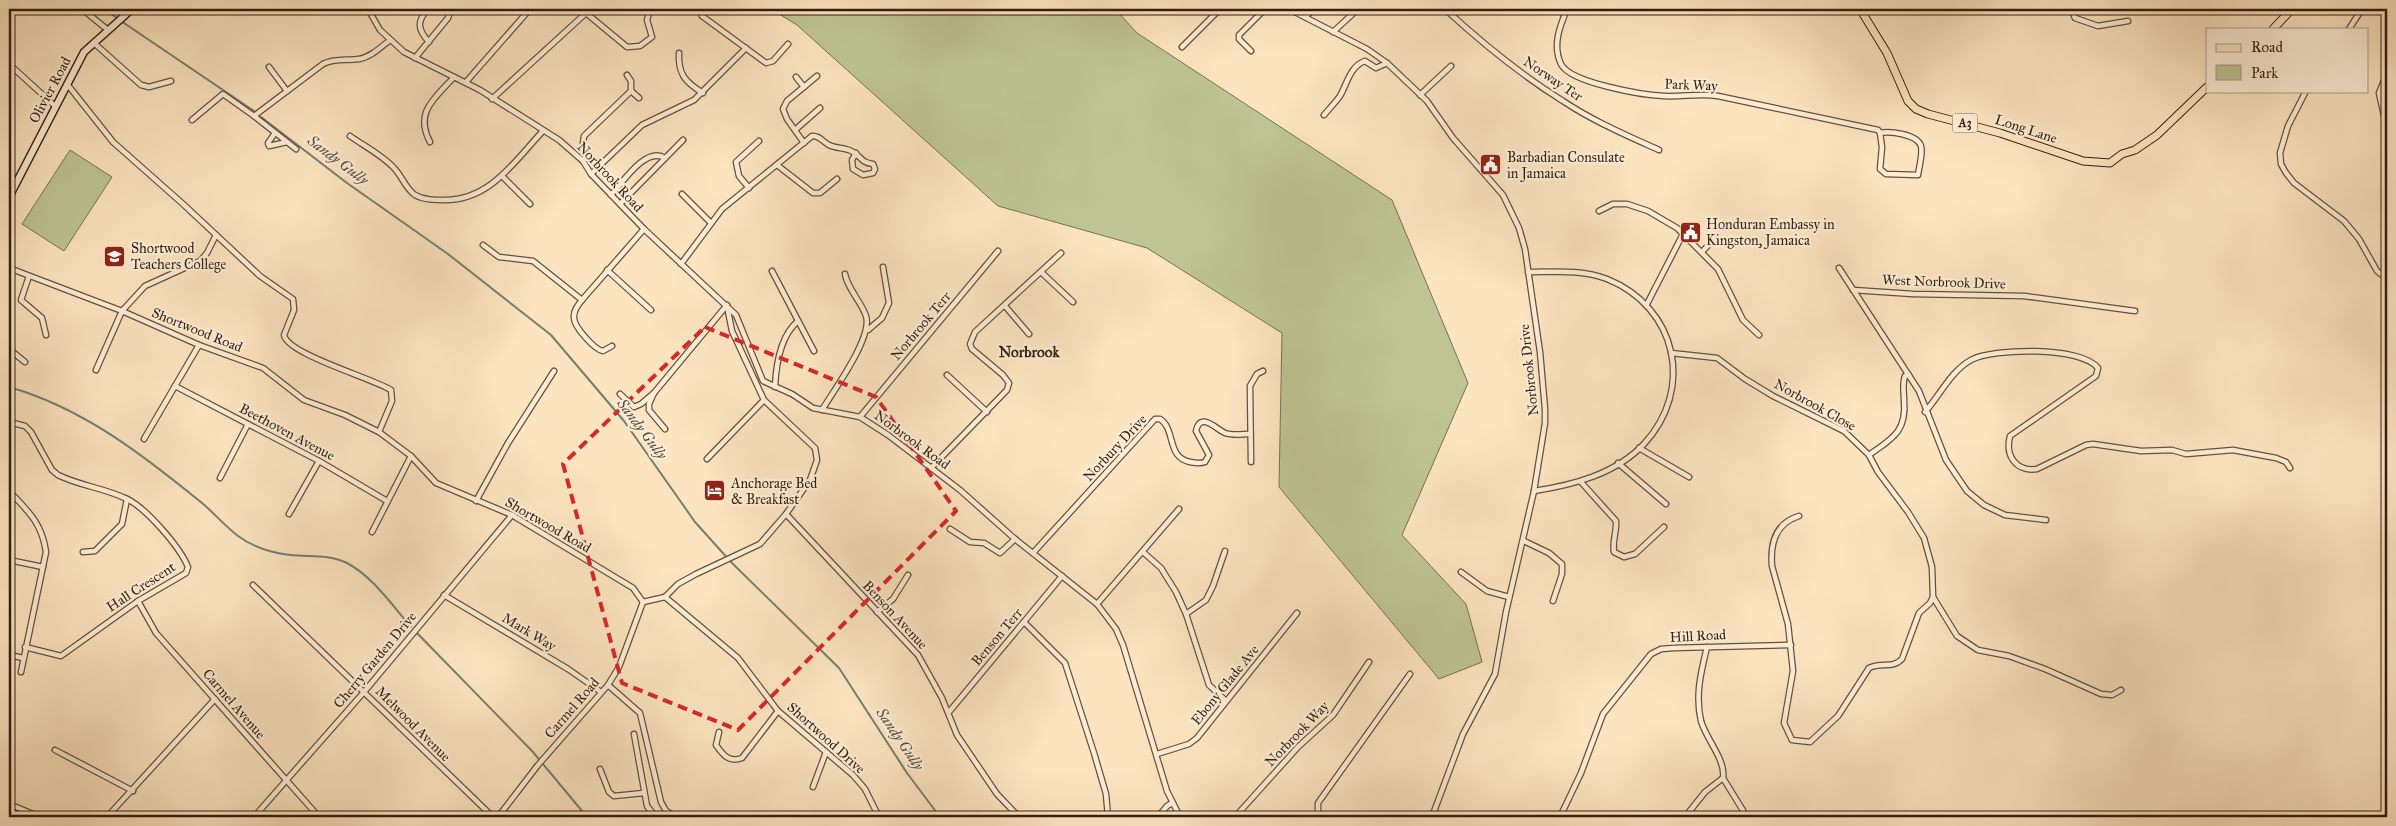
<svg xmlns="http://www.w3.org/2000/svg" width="2396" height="826" font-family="'IM FELL Great Primer',serif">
  <rect width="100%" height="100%" fill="#fce4c0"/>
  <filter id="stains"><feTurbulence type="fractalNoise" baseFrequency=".004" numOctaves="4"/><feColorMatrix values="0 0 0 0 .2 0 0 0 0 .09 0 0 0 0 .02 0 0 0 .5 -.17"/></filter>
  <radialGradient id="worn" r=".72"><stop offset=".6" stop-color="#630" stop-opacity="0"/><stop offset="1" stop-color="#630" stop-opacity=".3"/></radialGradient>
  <g fill="#bec493" stroke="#787152">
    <polygon points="771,9 1115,9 1137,33 1392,200 1468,383 1402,535 1466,604 1482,662 1439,679 1279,487 1282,333 1147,248 998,206 797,25"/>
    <polygon points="70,150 112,177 64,251 22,224"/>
  </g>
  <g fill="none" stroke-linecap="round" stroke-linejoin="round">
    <g stroke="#747f70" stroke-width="2">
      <polyline points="104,9 117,18"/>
      <polyline points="121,21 254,111"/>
      <polyline points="261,117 347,183 448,254 551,335 624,421 695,522 730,561 839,668 907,773 940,817"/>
      <path d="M9 387C83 408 143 455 202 503 214 513 225 526 238 536 253 547 272 553 291 555 310 557 329 554 347 563 372 576 392 605 411 627"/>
      <polyline points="416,632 533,752 587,817"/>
    </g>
    <defs>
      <g id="minor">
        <polyline points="82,9 108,30"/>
        <polyline points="368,9 380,30 404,52 480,90 559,140 583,161 591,174 644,229 736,315 763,381 792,394 813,408 860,417 888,435 960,490 1015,539 1097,604 1116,629 1123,645 1167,791 1180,817"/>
        <path d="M428 9C417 21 417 29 429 42"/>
        <polyline points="1289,9 1367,49 1387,63 1427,101 1453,138 1503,195 1519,228 1525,249 1540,352 1545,409 1545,423 1534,491 1506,612 1495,674 1463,734 1432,817"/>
        <path d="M1445 9C1481 42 1521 75 1563 101 1593 121 1626 135 1659 150"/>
        <path d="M1567 9C1560 26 1552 45 1561 64 1570 83 1643 95 1664 96 1683 97 1699 93 1718 96L1878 130 1880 133C1890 131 1917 134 1921 146 1923 154 1919 167 1918 175L1886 174 1880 169 1882 147 1880 133"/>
        <polyline points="2071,9 2075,18 2098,26 2128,21"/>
        <polyline points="702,16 766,63 773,61 788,44"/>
        <polyline points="1305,17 1314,9"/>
        <polyline points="2349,29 2362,9"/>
        <polyline points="1333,32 1358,9"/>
        <polyline points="94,43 141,85 149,87 171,81"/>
        <polyline points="1182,47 1220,9"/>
        <polyline points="1251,51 1239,39 1239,35 1265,9"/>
        <path d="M679 53C678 74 685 82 703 93"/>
        <polyline points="415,58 448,18 449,15 448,9"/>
        <polyline points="9,64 55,106"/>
        <polyline points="269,67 287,91"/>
        <polyline points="2387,73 2379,93 2387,129"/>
        <polyline points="796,77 804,87"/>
        <polyline points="466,82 530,9"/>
        <path d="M67 84 113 142 183 204 260 276 293 299 294 310 284 335C287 354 372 378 391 390L392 401 379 432"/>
        <polyline points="631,91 639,98"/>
        <polyline points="2306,91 2288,126 2280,153 2281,164 2286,173 2294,183 2344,221 2359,239 2377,271 2387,279"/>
        <polyline points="1420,95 1451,66"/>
        <polyline points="492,99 586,13 627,47 640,46 652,37 647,20 650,9"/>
        <path d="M1324 115C1329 109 1335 103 1340 96 1347 84 1350 66 1365 61L1376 68 1387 63"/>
        <polyline points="254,116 296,149"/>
        <path d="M192 120 223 94 254 116 323 64C335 58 346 61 359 59 371 57 381 47 390 40"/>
        <polyline points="795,130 820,108"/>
        <polyline points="275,133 268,143 269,146 287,142"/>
        <path d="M350 136C364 146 382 155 394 168 402 176 405 188 415 195 424 200 435 200 445 200 490 200 514 162 542 132"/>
        <path d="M430 142C414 112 435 98 454 77"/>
        <polyline points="804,143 787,119 783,109 787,101 817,76"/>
        <polyline points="583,161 588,153 583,143 584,136 631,91 631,81 627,75"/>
        <polyline points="777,165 813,193 820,193 837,179"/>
        <polyline points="591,174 642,125 694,100 746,48"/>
        <polyline points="502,176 530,204"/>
        <polyline points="749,188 739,176 736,162 759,141"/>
        <polyline points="682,194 711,223"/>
        <path d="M611 195C623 182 646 146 665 158"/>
        <polyline points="620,204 683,140"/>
        <polyline points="1599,211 1613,204 1627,204 1648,211 1677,228 1718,269 1743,320 1759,335"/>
        <polyline points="483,245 499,257 533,261 582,300"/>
        <polyline points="1702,252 1714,239"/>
        <path d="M681 264 722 209 812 136C819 135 823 142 829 145 837 149 846 147 853 152 863 158 860 162 873 164L875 169 873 173 863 175 853 169 852 160 856 153"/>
        <polyline points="9,268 122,311 199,345 263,368 304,400 345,415 379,432 411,456 436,483 512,515 633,588 643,602 665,597 678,584 696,574 760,544 786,514 810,480 817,460 815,448 764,400 732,331 727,306"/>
        <polyline points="1839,268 1919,391 1946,460 1967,491 1984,505 2005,515 2046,520"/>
        <polyline points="607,270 651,310"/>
        <polyline points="772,271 814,351"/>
        <polyline points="1041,272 1073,302"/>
        <path d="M1528 272C1554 272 1582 269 1607 279 1677 307 1695 389 1644 444 1616 474 1573 485 1534 491"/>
        <polyline points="29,276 21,300 42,318 46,335"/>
        <polyline points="1853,290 1913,294 2024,296 2135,311"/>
        <polyline points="1647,304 1683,234"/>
        <polyline points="1005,306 1029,334"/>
        <polyline points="868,330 882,318 889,303 883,267"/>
        <path d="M612 346 603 351C595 350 574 327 574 318 573 311 578 305 582 300L644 229"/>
        <polyline points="9,349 25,362"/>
        <path d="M1671 353 1717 358 1745 379 1773 396 1844 431 1869 455 1878 472 1908 512 1924 538 1932 567 1933 597 1930 603 1919 613 1902 659C1893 669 1881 662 1869 668L1838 716 1810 742 1792 740 1784 723 1793 671 1788 624 1772 566C1770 543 1776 523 1799 516"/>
        <polyline points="96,370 122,311 145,286 200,261 207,253 216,235"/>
        <polyline points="947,375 987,412"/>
        <polyline points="175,386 319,461 387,501"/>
        <path d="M775 387C776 365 780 336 798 321"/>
        <polyline points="620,394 634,407 641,404 654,393"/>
        <path d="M822 410C834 390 873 337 866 316 861 301 848 290 845 274"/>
        <path d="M1925 412C1940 395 1951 371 1971 360 1994 348 2081 346 2098 368L2096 376 2010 436C2005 456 2016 472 2037 469L2086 445 2093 444 2141 451 2172 450 2186 454 2233 450 2276 458 2286 462 2290 468"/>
        <polyline points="860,417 998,251"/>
        <path d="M9 422 25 426 31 432 52 470 58 475C80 486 105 488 127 499 146 508 180 547 188 567L186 573 138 601 61 656 25 647"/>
        <polyline points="665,429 649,410 649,404 654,393 727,305"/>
        <polyline points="144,439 199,345"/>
        <polyline points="1639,448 1689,477"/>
        <path d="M1869 455C1893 438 1907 431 1904 400 1904 392 1902 384 1905 376L1909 375"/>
        <polyline points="707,459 764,400"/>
        <polyline points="1251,462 1250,386 1257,374 1263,371"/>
        <polyline points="1618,463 1666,504"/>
        <polyline points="931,468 1007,390 1009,383 1003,375 972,349 970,344 975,332 1061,253"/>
        <polyline points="220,478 248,424"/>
        <path d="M1581 482 1616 521C1617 532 1612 540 1614 552L1624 557 1635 554 1664 527"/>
        <path d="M9 491C28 511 42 523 46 552L21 672"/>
        <polyline points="476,501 508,443 554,371"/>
        <polyline points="289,514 319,461"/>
        <polyline points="786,514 918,655 942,698 957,735 997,794 1019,817"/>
        <polyline points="950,529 970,542 984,543 1000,553 1015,539"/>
        <polyline points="372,532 411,456"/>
        <polyline points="1524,541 1549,553 1562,564 1562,574 1553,601"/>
        <polyline points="83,552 95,551 122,524 127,499"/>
        <polyline points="1143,552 1161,568 1176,592 1186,614 1209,685 1226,701"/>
        <path d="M1033 553 1155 419H1160C1176 429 1166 457 1190 462 1195 463 1200 464 1205 462L1209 455 1196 431C1200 411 1216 429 1225 433 1233 436 1242 434 1250 434"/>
        <polyline points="9,560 43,567"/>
        <polyline points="1461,572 1487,591 1509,597"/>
        <polyline points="253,585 493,817"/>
        <polyline points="444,595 568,669 601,692"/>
        <polyline points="665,597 738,658 778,711 853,775 865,789 879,817"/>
        <polyline points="1933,597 1957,636 1978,650 2009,656 2045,669 2101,694 2112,695 2121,690"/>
        <polyline points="138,601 156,633 319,817"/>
        <polyline points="1097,604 1179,509"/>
        <polyline points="877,612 893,599 908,575"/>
        <polyline points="1186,614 1206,600 1213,586 1225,551"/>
        <polyline points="1024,622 1065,663 1094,753 1106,794 1108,817"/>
        <polyline points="9,655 23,658"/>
        <polyline points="608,685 640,713 661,802 666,811 676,817"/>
        <polyline points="949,712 1062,576"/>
        <path d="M719 732 716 745C723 755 729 763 742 758L778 711"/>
        <polyline points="634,734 647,806 654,815"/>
        <polyline points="55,750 133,791"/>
        <polyline points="1157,754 1189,744 1197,738 1297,613"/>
        <polyline points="600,769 609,792 614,796 644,793"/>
        <polyline points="1723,778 1747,817"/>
        <polyline points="813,787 826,752"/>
        <polyline points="9,804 40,817"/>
        <polyline points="107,817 215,699"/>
        <polyline points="254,817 364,692 512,515"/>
        <polyline points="498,817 538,765 608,685 619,667 643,602"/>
        <polyline points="1158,817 1167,806 1172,803"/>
        <polyline points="1235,817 1298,747 1333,715 1369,662"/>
        <polyline points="1318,817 1318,803 1410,674"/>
        <polyline points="1560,817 1581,773 1603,714 1651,654 1661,649 1674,648 1791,645"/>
        <path d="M1685 817 1705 792 1723 778C1726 760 1706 739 1701 721 1695 695 1701 672 1707 647"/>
      </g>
      <polyline id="secondary" points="9,197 84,52 132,9"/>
      <g id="primary">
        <polyline points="1860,9 1887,53 1908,101 1916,109 1928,114 2000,133 2083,161 2110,163 2122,154 2135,150 2157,135 2207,87"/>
        <polyline points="2273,29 2292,9"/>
      </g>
    </defs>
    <use href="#minor" stroke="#65503c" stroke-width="7"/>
    <use href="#secondary" stroke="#331e10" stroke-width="9"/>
    <use href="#primary" stroke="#331e10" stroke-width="9"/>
    <use href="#minor" stroke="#fdedd6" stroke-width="4.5"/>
    <use href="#secondary" stroke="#fdedd6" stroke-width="6"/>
    <use href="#primary" stroke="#fce4c0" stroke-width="7"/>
  </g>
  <path fill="none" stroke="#d62828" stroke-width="4" stroke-dasharray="10 6" stroke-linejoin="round" d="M705 327 876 397 956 511 738 730 622 683 563 464Z"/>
  <defs>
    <symbol id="civic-square" viewBox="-11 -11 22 22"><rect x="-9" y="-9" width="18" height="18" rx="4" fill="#8f2418" stroke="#fdedd6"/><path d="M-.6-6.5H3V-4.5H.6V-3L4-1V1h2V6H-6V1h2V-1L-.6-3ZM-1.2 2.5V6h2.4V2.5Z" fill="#fff"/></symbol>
    <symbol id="school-square" viewBox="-11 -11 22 22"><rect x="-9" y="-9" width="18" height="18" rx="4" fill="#8f2418" stroke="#fdedd6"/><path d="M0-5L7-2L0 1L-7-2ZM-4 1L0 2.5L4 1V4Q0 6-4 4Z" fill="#fff"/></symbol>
    <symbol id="hotel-square" viewBox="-11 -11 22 22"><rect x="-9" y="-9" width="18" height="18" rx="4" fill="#8f2418" stroke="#fdedd6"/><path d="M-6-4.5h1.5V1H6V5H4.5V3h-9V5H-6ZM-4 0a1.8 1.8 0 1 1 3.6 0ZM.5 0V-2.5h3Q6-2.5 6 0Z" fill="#fff"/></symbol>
  </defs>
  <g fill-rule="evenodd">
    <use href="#civic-square" x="1478" y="152" width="25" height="25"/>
    <use href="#civic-square" x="1678" y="220" width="25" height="25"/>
    <use href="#school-square" x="102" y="244" width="25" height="25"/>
    <use href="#hotel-square" x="702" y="478" width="25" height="25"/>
  </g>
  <g text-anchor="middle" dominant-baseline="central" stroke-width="4.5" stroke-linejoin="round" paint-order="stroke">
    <rect fill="#fdedd6" stroke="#705c4b" stroke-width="1" x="1952.5" y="113.5" width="25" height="19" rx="4"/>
    <g font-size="12" font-weight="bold" fill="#331e10">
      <text x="1965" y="123">A3</text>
    </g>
    <g font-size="14" fill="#331e10" stroke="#fdedd6">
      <text transform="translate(1553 79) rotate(34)">Norway Ter</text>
      <text transform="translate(1691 85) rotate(2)">Park Way</text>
      <text transform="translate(50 90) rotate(-62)">Olivier Road</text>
      <text transform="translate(2026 129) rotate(18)">Long Lane</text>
      <text transform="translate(610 177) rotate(47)">Norbrook Road</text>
      <text transform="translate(1944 282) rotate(2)">West Norbrook Drive</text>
      <text transform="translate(921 326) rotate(-50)">Norbrook Terr</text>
      <text transform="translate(197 330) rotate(22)">Shortwood Road</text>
      <text transform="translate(1529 370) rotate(-96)">Norbrook Drive</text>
      <text transform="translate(1815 405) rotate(29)">Norbrook Close</text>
      <text transform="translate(287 432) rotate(28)">Beethoven Avenue</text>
      <text transform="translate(912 440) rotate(36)">Norbrook Road</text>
      <text transform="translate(1115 448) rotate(-47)">Norbury Drive</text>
      <text transform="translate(548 525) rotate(30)">Shortwood Road</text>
      <text transform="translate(141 587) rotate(-33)">Hall Crescent</text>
      <text transform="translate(895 615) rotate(47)">Benson Avenue</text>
      <text transform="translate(529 632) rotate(31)">Mark Way</text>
      <text transform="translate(1698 636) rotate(-3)">Hill Road</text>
      <text transform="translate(997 637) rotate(-50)">Benson Terr</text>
      <text transform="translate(375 660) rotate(-50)">Cherry Garden Drive</text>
      <text transform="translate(1225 685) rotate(-51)">Ebony Glade Ave</text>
      <text transform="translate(234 704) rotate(49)">Carmel Avenue</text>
      <text transform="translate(572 708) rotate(-49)">Carmel Road</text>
      <text transform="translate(413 724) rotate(45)">Melwood Avenue</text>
      <text transform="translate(1297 734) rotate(-46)">Norbrook Way</text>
      <text transform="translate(826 738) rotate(42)">Shortwood Drive</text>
    </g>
    <g font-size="14" fill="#331e10" stroke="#fdedd6" text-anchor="start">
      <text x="1507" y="157">Barbadian Consulate<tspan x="1507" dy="16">in Jamaica</tspan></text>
      <text x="1706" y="224">Honduran Embassy in<tspan x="1706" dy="16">Kingston, Jamaica</tspan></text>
      <text x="131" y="248">Shortwood<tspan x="131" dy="16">Teachers College</tspan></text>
      <text x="731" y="483">Anchorage Bed<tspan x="731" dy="16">&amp; Breakfast</tspan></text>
    </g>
    <g font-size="15" font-style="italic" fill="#534e40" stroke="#fdedd6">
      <text transform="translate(338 160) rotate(37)">Sandy Gully</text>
      <text transform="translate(642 429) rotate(53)">Sandy Gully</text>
      <text transform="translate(900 739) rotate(56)">Sandy Gully</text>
    </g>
    <g font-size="15" font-weight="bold" fill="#331e10" stroke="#fdedd6">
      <text x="1029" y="352">Norbrook</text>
    </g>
  </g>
  <rect width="2396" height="826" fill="none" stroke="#fce4c0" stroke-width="30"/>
  <rect x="10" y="10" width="2376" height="806" fill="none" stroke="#331e10" stroke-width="2.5"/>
  <rect x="15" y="15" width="2366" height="796" fill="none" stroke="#331e10"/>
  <rect x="2206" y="28" width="162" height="65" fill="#fdedd6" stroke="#ac9a87"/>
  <rect x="2216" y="44" width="25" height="8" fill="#fce4c0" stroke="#ac9a87"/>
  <text x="2251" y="52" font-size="15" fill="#331e10">Road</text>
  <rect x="2216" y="65" width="25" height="15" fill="#bec493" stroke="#ac9a87"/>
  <text x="2251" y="78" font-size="15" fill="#331e10">Park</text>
  <rect width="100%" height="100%" filter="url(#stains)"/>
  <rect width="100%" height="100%" fill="url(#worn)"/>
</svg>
